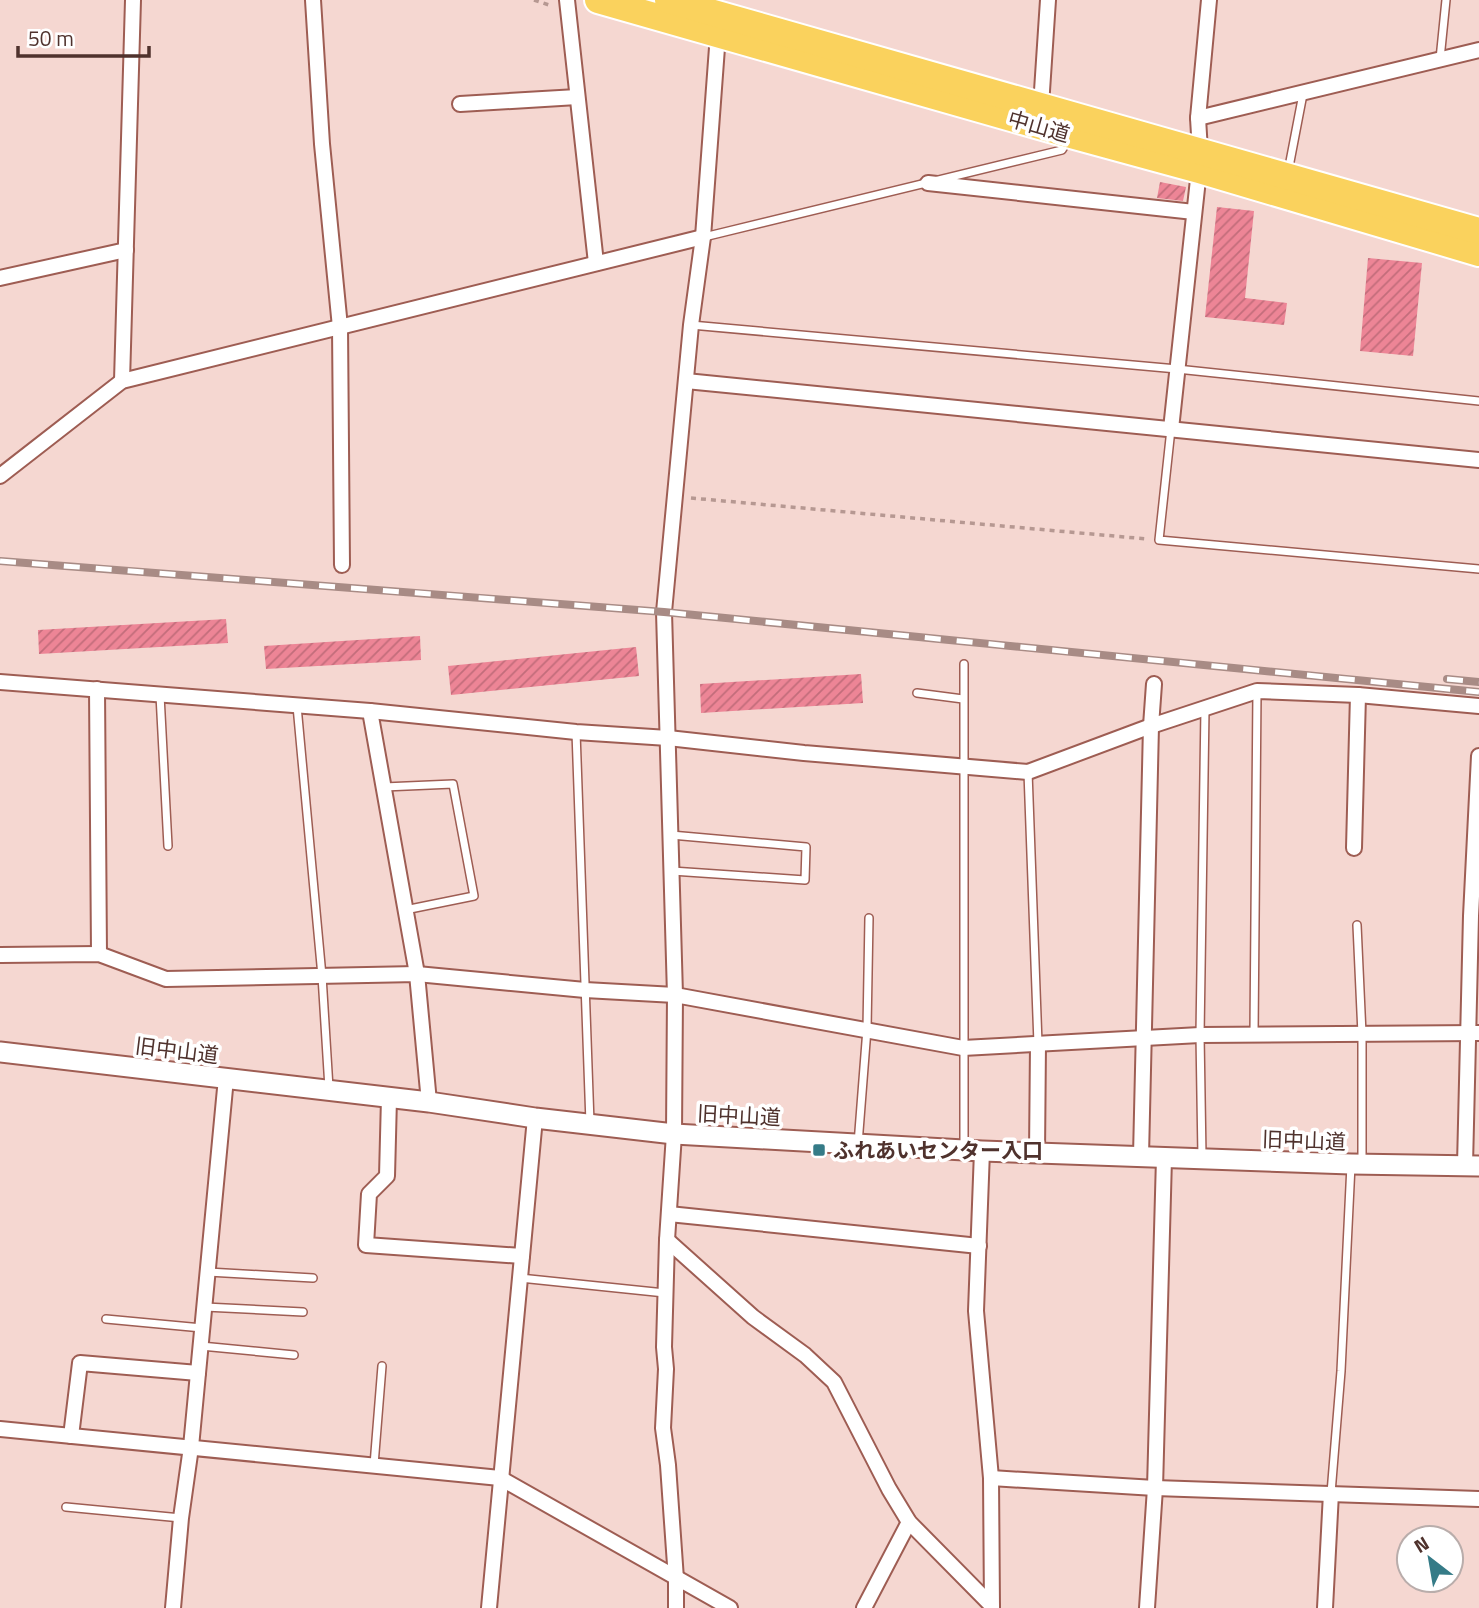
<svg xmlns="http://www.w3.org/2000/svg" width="1479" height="1608" font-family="'Titillium Web','Noto Sans JP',sans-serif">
  <defs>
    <pattern id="building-hatch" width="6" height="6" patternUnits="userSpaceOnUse" patternTransform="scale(1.75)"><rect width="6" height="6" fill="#ed8596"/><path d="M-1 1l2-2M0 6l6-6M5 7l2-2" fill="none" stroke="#c26d7b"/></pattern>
  </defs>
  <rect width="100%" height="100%" fill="#f5d7d1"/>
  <g fill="url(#building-hatch)">
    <polygon points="1160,182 1186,187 1183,201 1157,198"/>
    <polygon points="1217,207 1254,211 1245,298 1287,303 1284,325 1205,317"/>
    <polygon points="1368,258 1422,263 1413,356 1360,351"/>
    <polygon points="226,619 228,643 39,654 38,630"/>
    <polygon points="420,636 421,660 266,669 264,646"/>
    <polygon points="636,647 639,676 451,695 448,666"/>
    <polygon points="861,674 863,703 701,713 700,684"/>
  </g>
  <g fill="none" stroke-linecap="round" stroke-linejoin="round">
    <defs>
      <g id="lane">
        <polyline points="1440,59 1446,0"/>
        <polyline points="1288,172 1303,94"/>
        <polyline points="704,237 1062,150 1068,140"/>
        <polyline points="691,325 1177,369 1479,401"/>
        <polyline points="1171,429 1159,540 1479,569"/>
        <polyline points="917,693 963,699"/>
        <polyline points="160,695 168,846"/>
        <polyline points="297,706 322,976 329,1088"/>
        <polyline points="576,732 590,1123"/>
        <polyline points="1028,772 1038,1044"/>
        <polyline points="384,787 453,784 474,896 405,910"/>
        <polyline points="671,835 806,847 805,880 672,871"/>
        <polyline points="1357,925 1362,1034 1362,1162"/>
        <polyline points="1254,1034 1257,691"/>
        <polyline points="858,1144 867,1029 869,918"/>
        <polyline points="964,1149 964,664"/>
        <polyline points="1202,1157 1200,1035 1205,709"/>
        <polyline points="208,1272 313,1278"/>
        <polyline points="520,1278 665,1293"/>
        <polyline points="205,1307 303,1312"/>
        <polyline points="106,1319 202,1328"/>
        <polyline points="201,1346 294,1355"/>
        <polyline points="374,1465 382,1366"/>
        <polyline points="1331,1493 1341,1371 1351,1165"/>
        <polyline points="66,1507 181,1518"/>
      </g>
      <g id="street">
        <polyline points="313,0 322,144 340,327 342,565"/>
        <polyline points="567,0 596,263"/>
        <polyline points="460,104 577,97"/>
        <polyline points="1041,106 1048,0"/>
        <polyline points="1198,118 1479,50"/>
        <polyline points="1200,151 1198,118 1209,0"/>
        <polyline points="928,183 1194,212"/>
        <polyline points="0,278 126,250"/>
        <polyline points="122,381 133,0"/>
        <polyline points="686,381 1479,460"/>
        <polyline points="1171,429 1199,170"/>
        <polyline points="0,476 122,381 703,237"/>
        <polyline points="0,682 370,711 576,732 668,738 804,753 1028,772 1151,726 1141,1156"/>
        <polyline points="1154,684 1151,726 1257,691 1358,695 1479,706"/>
        <polyline points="97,689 99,954"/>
        <polyline points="370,711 417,974 429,1102"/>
        <polyline points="1354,848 1358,695"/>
        <polyline points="0,955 99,954 166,979 417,974 585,990 675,995 963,1048 1200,1035 1479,1033"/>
        <polyline points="389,1098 387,1176 369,1194 366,1245 522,1256"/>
        <polyline points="982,1151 976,1311 991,1478 992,1608"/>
        <polyline points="1037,1153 1038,1044"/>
        <polyline points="1465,1165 1471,916 1479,756"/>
        <polyline points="669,1214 979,1246"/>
        <polyline points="667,1240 753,1317 805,1355 834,1382 889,1489 909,1522 992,1606"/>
        <polyline points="0,1429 500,1478 730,1608"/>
        <polyline points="71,1436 80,1363 198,1373"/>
        <polyline points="991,1478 1155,1488 1479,1499"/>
        <polyline points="173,1608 181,1518 191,1447 226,1078"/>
        <polyline points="489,1608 535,1118"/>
        <polyline points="676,1608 676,1579 668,1465 663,1428 666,1369 664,1347 667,1240 674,1134 675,995 664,612 691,325 703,237 718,34"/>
        <polyline points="864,1608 909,1522"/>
        <polyline points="1147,1608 1155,1488 1164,1158"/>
        <polyline points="1325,1608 1331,1493"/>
      </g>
      <polyline id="secondary" points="0,1052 429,1102 535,1118 674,1134 982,1151 1351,1164 1479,1166"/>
      <g id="highway">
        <polyline points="598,0 1071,135 1199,170 1479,253"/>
        <polyline points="668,0 1479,231"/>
      </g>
    </defs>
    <use href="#lane" stroke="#9e5d53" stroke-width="10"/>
    <use href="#street" stroke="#9e5d53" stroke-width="18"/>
    <use href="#secondary" stroke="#9e5d53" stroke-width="23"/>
    <use href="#highway" stroke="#fff" stroke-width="30"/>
    <g stroke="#b69892" stroke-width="3.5" stroke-dasharray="5 5" stroke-linecap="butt">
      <polyline points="534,0 552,6"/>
      <polyline points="691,498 1147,539"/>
    </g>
    <use href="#lane" stroke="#fff" stroke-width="7"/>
    <use href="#street" stroke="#fff" stroke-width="14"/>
    <use href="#secondary" stroke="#fff" stroke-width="19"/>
    <use href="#highway" stroke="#fad25d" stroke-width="26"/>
    <defs>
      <g id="rail">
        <polyline points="0,561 664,612 1479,692"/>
        <polyline points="1447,679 1479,682"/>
      </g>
    </defs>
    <use href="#rail" stroke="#a88b85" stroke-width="8"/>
    <use href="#rail" stroke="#fff" stroke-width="5" stroke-dasharray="16" stroke-linecap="butt"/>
  </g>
  <rect fill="#357b87" stroke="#fff" stroke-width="2.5" x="812" y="1143" width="14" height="14" rx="3.5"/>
  <g text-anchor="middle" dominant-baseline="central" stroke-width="7" stroke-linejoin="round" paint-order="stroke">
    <g font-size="21" fill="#4f322d" stroke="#fff">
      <text transform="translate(1039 126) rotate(16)">中山道</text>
      <text transform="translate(177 1050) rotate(7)">旧中山道</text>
      <text transform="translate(739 1115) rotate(3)">旧中山道</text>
      <text transform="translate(1304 1140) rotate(2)">旧中山道</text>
    </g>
    <g font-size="21" font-weight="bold" fill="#4f322d" stroke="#fff" text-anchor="start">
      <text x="833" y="1150">ふれあいセンター入口</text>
    </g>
  </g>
  <g transform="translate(1430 1559) rotate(329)"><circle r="33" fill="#ffffff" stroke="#b9adab" stroke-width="2"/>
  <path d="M0-5L12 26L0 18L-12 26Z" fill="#357b87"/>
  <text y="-10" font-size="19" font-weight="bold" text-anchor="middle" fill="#4f322d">N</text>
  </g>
  <path d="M18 46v10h131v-10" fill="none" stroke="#4f322d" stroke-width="3.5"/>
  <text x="28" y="46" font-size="21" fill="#4f322d" stroke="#ffffff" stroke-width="5" paint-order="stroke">50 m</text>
</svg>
